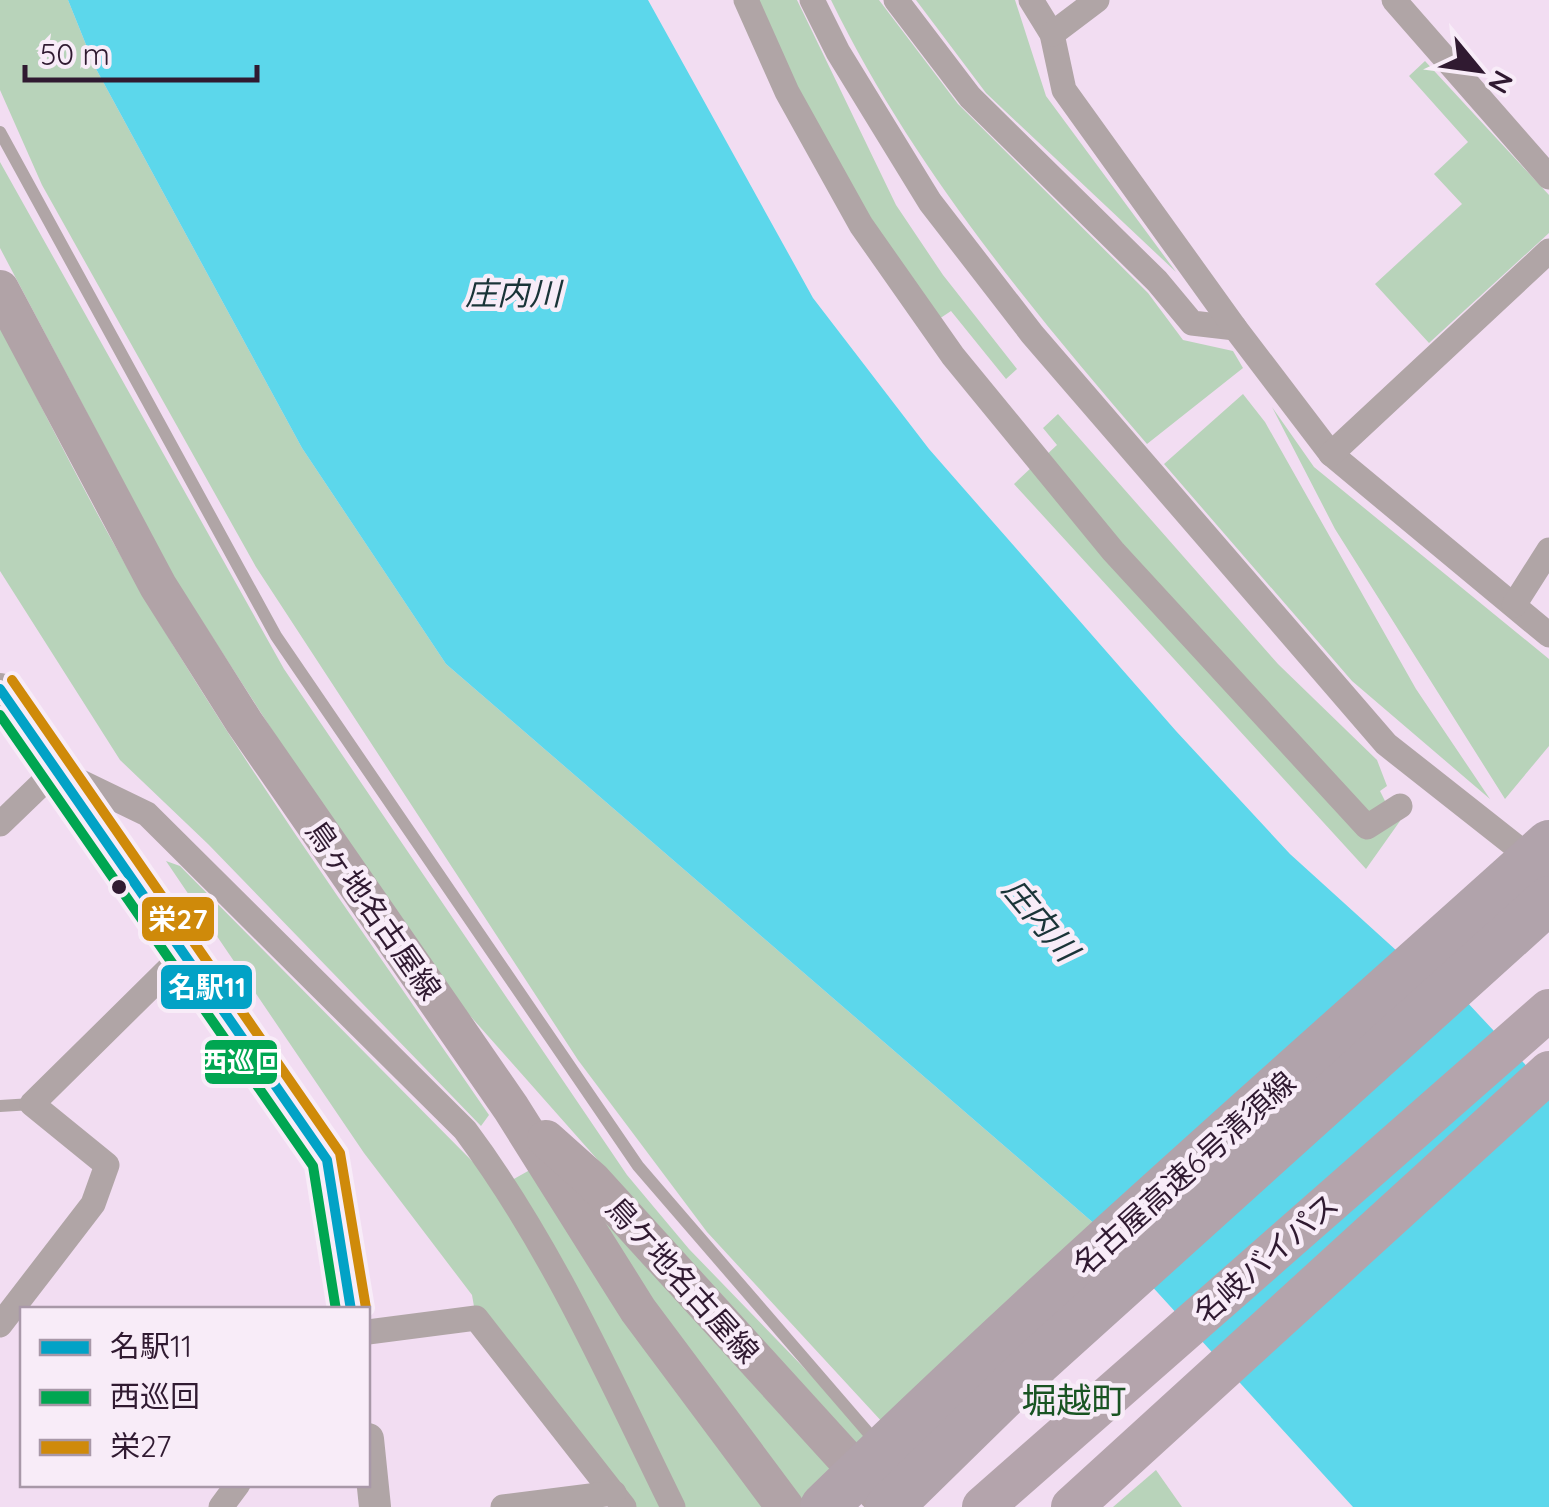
<svg xmlns="http://www.w3.org/2000/svg" width="1549" height="1507" font-family="Quicksand,'Noto Sans JP',sans-serif">
  <rect width="100%" height="100%" fill="#f2ddf2"/>
  <g fill="#b8d3ba">
    <polygon points="0,0 68,0 95,67 302,448 446,664 1097,1226 884,1424 707,1232 578,1060 256,567 42,185 0,90"/>
    <polygon points="755,0 797,0 896,205 943,275 1017,369 1006,379 951,311 936,321 867,222 798,92"/>
    <path d="M831 0H879L958 104 1148 293 1183 340 1233 351 1243 368 1147 444C1029 307 911 164 831 0Z"/>
    <polygon points="916,0 1015,0 1046,96 1176,272 986,93"/>
    <polygon points="1425,61 1549,195 1549,233 1429,343 1375,284 1462,204 1434,174 1468,142 1409,76"/>
    <polygon points="0,162 284,669 627,1175 689,1249 871,1437 808,1507 627,1507 476,1318 472,1295 364,1153 166,861 180,866 475,1164 505,1184 546,1161 620,1185 418,957 173,576 0,248"/>
    <path d="M0 324C47 419 95 514 149 605 253 781 374 947 489 1115L481 1126 208 844 120 760 0 571Z"/>
    <polygon points="1243,394 1265,422 1416,689 1490,799 1352,681 1164,464"/>
    <polygon points="1272,407 1314,467 1549,659 1549,746 1505,799 1335,529"/>
    <polygon points="1058,414 1278,664 1377,760 1387,786 1380,791 1388,807 1367,819 1042,459 1057,445 1043,428"/>
    <polygon points="1033,466 1366,833 1392,816 1400,821 1366,869 1014,484"/>
    <polygon points="1156,1470 1182,1507 1113,1507"/>
  </g>
  <polygon fill="#5cd7eb" points="68,0 648,0 813,298 929,449 1176,731 1290,854 1419,971 1466,1001 1549,1090 1549,1507 1353,1507 1097,1226 446,664 302,448 95,67"/>
  <g fill="none" stroke-linecap="round" stroke-linejoin="round">
    <g stroke="#b0a5a6" stroke-width="12">
      <polyline points="0,132 276,636 638,1166 877,1443"/>
      <polyline points="0,1106 32,1104"/>
    </g>
    <g stroke="#b0a5a6" stroke-width="25">
      <polyline points="746,0 787,92 861,225 953,356 1113,551 1367,827 1400,806"/>
      <polyline points="812,0 838,52 930,202 1032,334 1386,744 1537,863"/>
      <polyline points="896,0 970,97 1157,281 1192,323 1235,328"/>
      <polyline points="1031,0 1052,34 1064,90 1235,328 1331,454 1549,635"/>
      <polyline points="1394,0 1549,177"/>
      <polyline points="1052,34 1097,0"/>
      <polyline points="1331,454 1549,251"/>
      <polyline points="1514,605 1549,550"/>
      <path d="M0 824 56 770 147 814 465 1130C551 1245 610 1379 673 1507"/>
      <polyline points="0,1325 93,1204 107,1165 32,1104 184,954"/>
      <polyline points="368,1332 476,1318 624,1507"/>
      <polyline points="221,1507 238,1484"/>
      <polyline points="503,1507 614,1493"/>
    </g>
    <g stroke="#b0a5a6" stroke-width="32">
      <polyline points="0,689 327,1160 351,1310"/>
      <polyline points="368,1439 375,1507"/>
    </g>
    <g stroke="#b1a3a7" stroke-width="38">
      <polyline points="0,289 158,586 244,722 511,1108 638,1310 785,1507"/>
      <polyline points="546,1139 593,1181 877,1493"/>
    </g>
    <g stroke="#b4a4ac" stroke-width="42">
      <polyline points="983,1507 1549,1010"/>
      <polyline points="1072,1507 1549,1072"/>
    </g>
    <g stroke="#b1a3ab" stroke-width="48">
      <path d="M824 1507C1058 1278 1306 1063 1549 844"/>
      <polyline points="889,1507 1037,1362 1549,900"/>
    </g>
    <defs>
      <polyline id="bus-1" points="0,689 327,1160 351,1310"/>
      <polyline id="bus-2" points="0,715 313,1166 336,1310"/>
      <polyline id="bus-3" points="12,680 340,1153 366,1308"/>
    </defs>
    <use href="#bus-1" stroke="#f8ecf8" stroke-width="18"/>
    <use href="#bus-2" stroke="#f8ecf8" stroke-width="18"/>
    <use href="#bus-3" stroke="#f8ecf8" stroke-width="18"/>
    <use href="#bus-1" stroke="#02a2c6" stroke-width="10"/>
    <use href="#bus-2" stroke="#00a651" stroke-width="10"/>
    <use href="#bus-3" stroke="#cf8a0a" stroke-width="10"/>
  </g>
  <circle fill="#301a31" stroke="#f8ecf8" stroke-width="4" cx="119" cy="887" r="9"/>
  <g text-anchor="middle" dominant-baseline="central" stroke-width="9" stroke-linejoin="round" paint-order="stroke">
    <g font-size="30" fill="#301a31" stroke="#f8ecf8">
      <text transform="translate(374 910) rotate(55)">鳥ヶ地名古屋線</text>
      <text transform="translate(1184 1173) rotate(-42)">名古屋高速6号清須線</text>
      <text transform="translate(1266 1258) rotate(-41)">名岐バイパス</text>
      <text transform="translate(683 1280) rotate(48)">鳥ケ地名古屋線</text>
    </g>
    <g font-size="32" font-style="italic" fill="#1a3438" stroke="#f8ecf8">
      <text x="513" y="293">庄内川</text>
      <text transform="translate(1041 919) rotate(50)">庄内川</text>
    </g>
    <g font-size="35" fill="#195422" stroke="#f8ecf8">
      <text x="1074" y="1400">堀越町</text>
    </g>
  </g>
  <g stroke="#f8ecf8" stroke-width="4">
    <rect x="140" y="895" width="76" height="48" rx="10" fill="#cf8a0a"/>
    <rect x="159" y="963" width="95" height="48" rx="10" fill="#02a2c6"/>
    <rect x="203" y="1038" width="76" height="48" rx="10" fill="#00a651"/>
  </g>
  <g font-size="28" text-anchor="middle" font-weight="bold" fill="#fff">
    <text x="178" y="929">栄27</text>
    <text x="207" y="997">名駅11</text>
    <text x="241" y="1072">西巡回</text>
  </g>
  <rect x="20" y="1307" width="350" height="180" fill="#f8ecf8" stroke="#a898a8" stroke-width="2.5"/>
  <rect x="40" y="1340" width="50" height="15" fill="#02a2c6" stroke="#a898a8" stroke-width="2.5"/>
  <text x="110" y="1357" font-size="30" fill="#301a31">名駅11</text>
  <rect x="40" y="1390" width="50" height="15" fill="#00a651" stroke="#a898a8" stroke-width="2.5"/>
  <text x="110" y="1407" font-size="30" fill="#301a31">西巡回</text>
  <rect x="40" y="1440" width="50" height="15" fill="#cf8a0a" stroke="#a898a8" stroke-width="2.5"/>
  <text x="110" y="1457" font-size="30" fill="#301a31">栄27</text>
  <g transform="translate(1479 70) rotate(119)" stroke="#f8ecf8" stroke-width="8" paint-order="stroke">
  <path d="M0-8L18 38L0 25L-18 38Z" fill="#301a31"/>
  <text y="-15" font-size="28" font-weight="bold" text-anchor="middle" fill="#301a31">N</text>
  </g>
  <path d="M25 65v15h232v-15" fill="none" stroke="#301a31" stroke-width="5"/>
  <text x="40" y="65" font-size="30" fill="#301a31" stroke="#f8ecf8" stroke-width="8" paint-order="stroke">50 m</text>
</svg>
